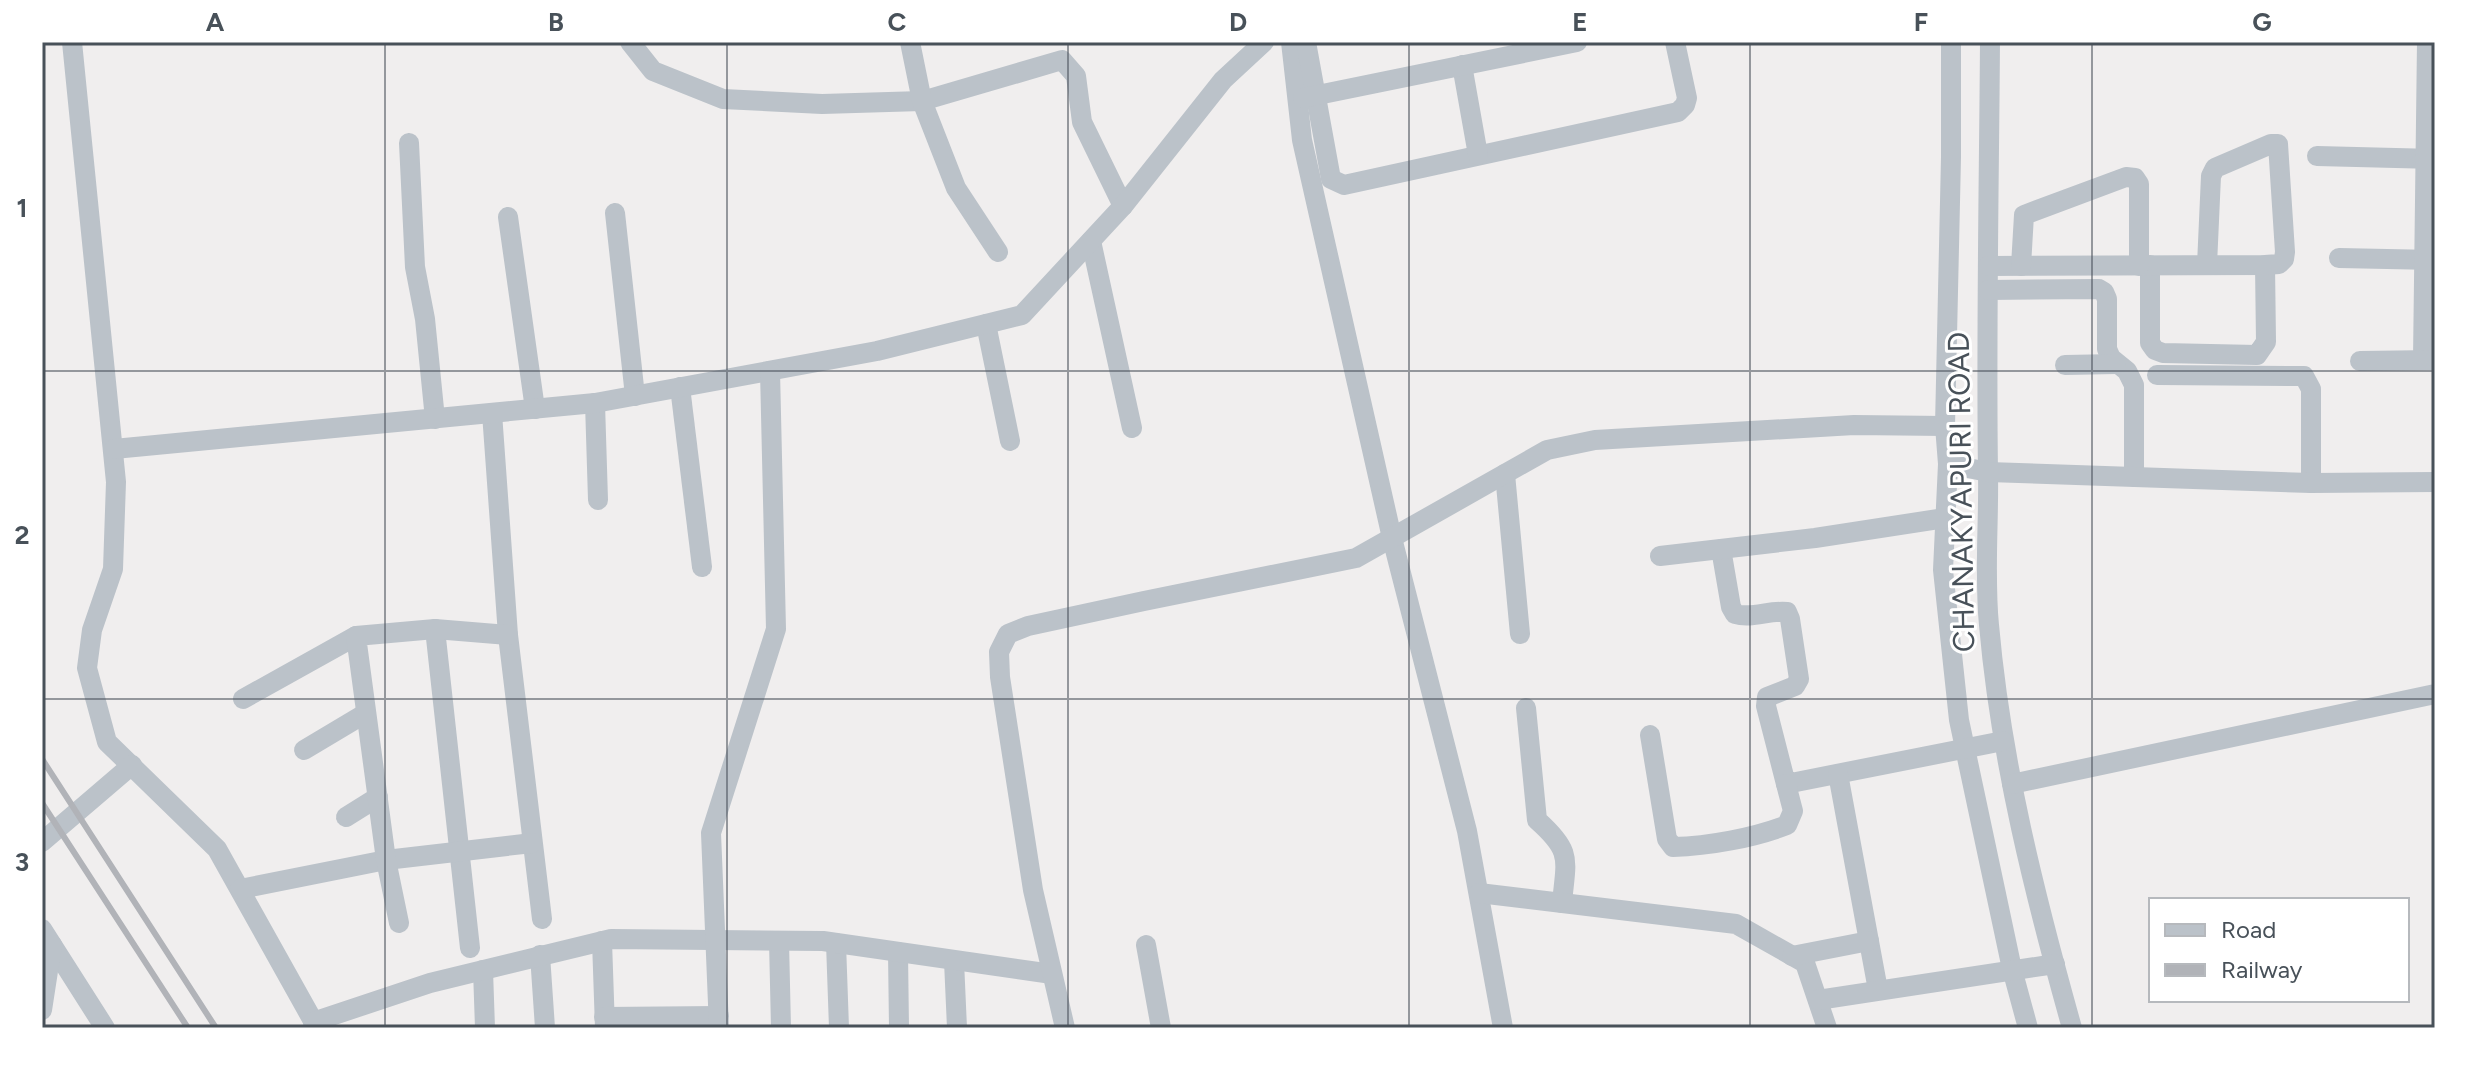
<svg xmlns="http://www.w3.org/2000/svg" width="2477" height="1070" font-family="Figtree,sans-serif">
  <rect width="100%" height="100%" fill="#f0eeee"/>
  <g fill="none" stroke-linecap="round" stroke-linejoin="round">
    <g stroke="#bbc2c9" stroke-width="20">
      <polyline points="72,42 116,482 113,569 92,630 87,668 107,742 217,849 317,1028"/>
      <polyline points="630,42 653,71 723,99 822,104 922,101 1062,60 1076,76 1082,122 1123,206"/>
      <polyline points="910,42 922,101 956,188 998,252"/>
      <polyline points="1291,42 1302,140 1392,538 1467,831 1503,1028"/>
      <polyline points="1306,42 1331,179 1344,185 1678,112 1685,105 1687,98 1675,42"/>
      <polyline points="1951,42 1951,157 1945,426 1948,464 1943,570 1959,720 2012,969 2028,1028"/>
      <path d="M1990 42C1989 186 1986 329 1988 473 1989 523 1984 575 1989 625 2001 762 2035 896 2072 1028"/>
      <polyline points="1462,65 1478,155"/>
      <polyline points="1303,98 1577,42"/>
      <polyline points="409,143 415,267 425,319 435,419"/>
      <polyline points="2317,156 2435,159"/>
      <polyline points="615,213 635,396"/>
      <polyline points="508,217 535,409"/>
      <polyline points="1091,241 1132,428"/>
      <polyline points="2339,258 2435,260"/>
      <polyline points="2150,265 2150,343 2155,350 2163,353 2257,355 2266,342 2265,265"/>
      <polyline points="1988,266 2265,265 2279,264 2284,259 2285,252 2278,144 2271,144 2215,168 2211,176 2207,265"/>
      <polyline points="2021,266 2024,215 2126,177 2135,178 2139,184 2139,266"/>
      <polyline points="1988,290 2099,289 2104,292 2107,299 2107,349 2111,358 2127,371 2134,385 2134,477"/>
      <polyline points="986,324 1010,441"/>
      <polyline points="2423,360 2427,42"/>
      <polyline points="2360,361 2435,360"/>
      <polyline points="2065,365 2116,364"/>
      <polyline points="2157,375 2304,376 2311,389 2311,483"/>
      <polyline points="680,387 702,567"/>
      <polyline points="595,403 598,500"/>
      <polyline points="492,413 508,635 542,919"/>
      <polyline points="114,449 595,403 877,351 1022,315 1123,206 1223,80 1264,42"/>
      <polyline points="1948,464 1988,472 2311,483 2435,482"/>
      <polyline points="1505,474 1520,634"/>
      <path d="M1721 549 1731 607 1735 614C1752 619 1769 610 1787 612L1790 619 1799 679 1795 686 1767 697 1766 706 1786 784 2003 741"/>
      <polyline points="1660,556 1815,538 1945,518"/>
      <polyline points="435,629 470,948"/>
      <polyline points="243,699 356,636"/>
      <path d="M1526 708 1537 820C1573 852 1566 859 1562 903"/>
      <path d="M1650 735 1667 839 1673 847C1709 846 1753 838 1787 825L1793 811 1786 784"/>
      <polyline points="304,750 366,713"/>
      <polyline points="1838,774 1878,990"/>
      <polyline points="2012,784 2435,694"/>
      <polyline points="346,817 378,797"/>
      <polyline points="42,842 132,765"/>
      <polyline points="240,889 386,860 532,843"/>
      <polyline points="1479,893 1736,924 1805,963 1827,1028"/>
      <polyline points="399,923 386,860 356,636 435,629 508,635"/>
      <polyline points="42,929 105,1028"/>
      <polyline points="602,941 605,1028"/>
      <polyline points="779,941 781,1028"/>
      <polyline points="836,943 839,1028"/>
      <polyline points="1146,945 1161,1028"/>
      <polyline points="898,952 899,1028"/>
      <polyline points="540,955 545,1028"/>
      <polyline points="1792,956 1869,941"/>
      <polyline points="954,961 957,1028"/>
      <polyline points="483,970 485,1028"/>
      <polyline points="1818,1000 2055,964"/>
      <polyline points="42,1010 52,945"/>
      <polyline points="604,1017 719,1016"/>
      <polyline points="313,1022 430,983 611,939 823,941 1052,974"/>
      <polyline points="719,1028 711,833 776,629 770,371"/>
      <polyline points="1065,1028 1033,890 1000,677 999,652 1008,634 1028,626 1144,601 1356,558 1547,450 1595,440 1854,425 1945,426"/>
    </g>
    <g stroke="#b1b3b8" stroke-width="6">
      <polyline points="42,759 216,1028"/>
      <polyline points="42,803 188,1028"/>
    </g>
  </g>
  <path fill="none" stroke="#485159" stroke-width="2" stroke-opacity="0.55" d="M385 42V1028M727 42V1028M1068 42V1028M1409 42V1028M1750 42V1028M2092 42V1028M42 371H2435M42 699H2435"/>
  <g text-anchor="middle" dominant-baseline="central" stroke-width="6" stroke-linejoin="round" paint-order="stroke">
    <g font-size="30" fill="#485159" stroke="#fff">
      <text transform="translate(1961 492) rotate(-91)">CHANAKYAPURI ROAD</text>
    </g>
  </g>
  <rect width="2477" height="1070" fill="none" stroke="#ffffff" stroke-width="88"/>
  <rect x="2149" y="898" width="260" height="104" fill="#ffffff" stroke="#b6b9bd" stroke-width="2"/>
  <rect x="2165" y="924" width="40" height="12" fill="#bbc2c9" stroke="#b6b9bd" stroke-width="2"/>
  <text x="2221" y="938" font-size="24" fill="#485159">Road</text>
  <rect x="2165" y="964" width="40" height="12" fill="#b1b3b8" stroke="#b6b9bd" stroke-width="2"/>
  <text x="2221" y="978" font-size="24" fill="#485159">Railway</text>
  <rect x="44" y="44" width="2389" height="982" fill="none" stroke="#485159" stroke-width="3"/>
  <g font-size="26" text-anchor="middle" font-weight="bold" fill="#485159">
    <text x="215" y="31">A</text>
    <text x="556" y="31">B</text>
    <text x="897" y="31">C</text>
    <text x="1238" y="31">D</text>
    <text x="1580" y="31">E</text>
    <text x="1921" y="31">F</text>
    <text x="2262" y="31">G</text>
    <text x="22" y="217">1</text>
    <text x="22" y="544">2</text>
    <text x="22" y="871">3</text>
  </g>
</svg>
